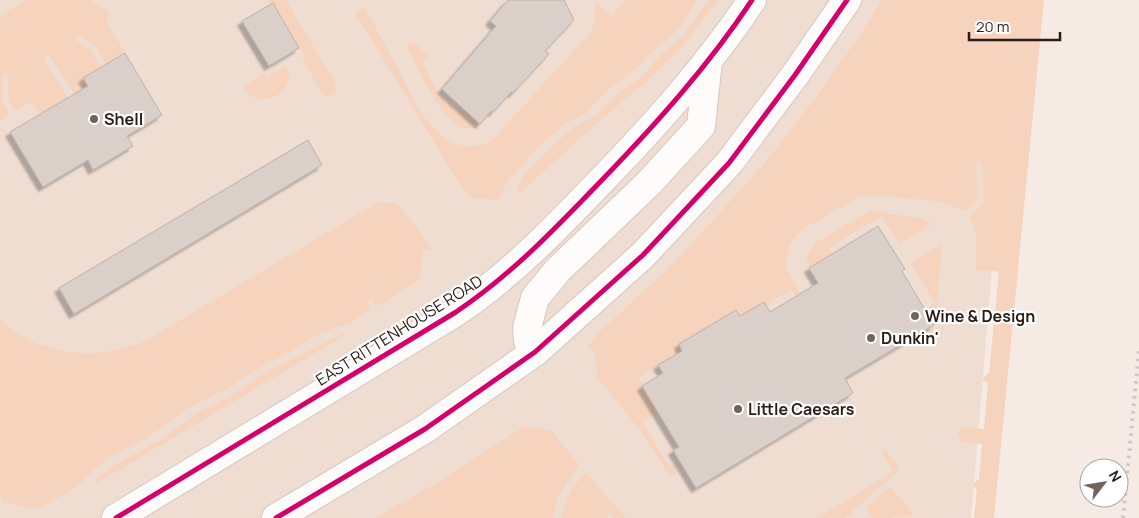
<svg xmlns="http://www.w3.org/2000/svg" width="1139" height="518" font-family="Manrope,sans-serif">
  <defs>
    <filter id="shadow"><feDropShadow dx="-4.5" dy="4.5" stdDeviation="1" flood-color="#0004"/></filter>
  </defs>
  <rect width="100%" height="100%" fill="#f5eae4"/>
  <polygon fill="#efddd2" points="0,0 885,0 1010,51 971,518 0,518"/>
  <g fill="#f6d3bc">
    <polygon points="26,0 88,0 110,12 106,21 125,53 106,65 95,45 78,35 75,40 91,50 101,68 84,78 87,86 74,94 49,55 43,59 68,98 39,115 31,102 15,111 9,101 7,74 2,74 3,103 10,114 0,120 0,16"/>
    <polygon points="267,0 286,0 333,79 336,90 331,95 327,96 323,94 302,59 305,57 300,48 297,50"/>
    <path d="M625 0H697L681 27 653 51 637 68 609 89 585 114 564 124 538 148 510 178 497 200 470 197 462 188 355 13 364 7C375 27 387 48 398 68 407 85 414 104 426 119 442 141 471 158 495 137L590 33 596 19 595 3 612 15Z"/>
    <polygon points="709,0 718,0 684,45 647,81 597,123 519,194 517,185 526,172 570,130 595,116 618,93 639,79 660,56 682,37"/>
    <path d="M882 0H1044L994 518H974L977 491 973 484 979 479 982 444 962 442 957 434 960 429 964 427 984 429 988 383 982 379 989 373 999 272 975 269C977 250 979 233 969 216L985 202 982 162 975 163 978 201 963 211 950 205 935 201 874 195 861 196 803 229 793 239 788 248 786 266 791 278 819 324 814 327 791 289 766 305 764 302 740 316 736 310 679 344 682 351 638 378 658 412 642 422 669 466 673 464 678 472 670 477 641 431 597 377 595 352 587 348 596 335 659 277 692 243 764 164 811 104 858 38Z"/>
    <path d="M412 42 416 44 429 57 423 63 438 93 458 112 462 108 480 124C452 149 417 65 407 48L409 43Z"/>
    <path d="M285 66C299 84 274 105 255 98 250 96 246 91 243 87L265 73 268 77Z"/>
    <path d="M382 202 394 203 402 208 432 248 423 251 419 280 377 306 371 299 366 302 371 310 353 321 318 335 286 354 256 369 225 390 188 408 146 439 113 455 95 469 81 483 43 507 33 509 3 501 0 493V319C41 358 103 363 152 337L375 204Z"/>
    <polygon points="870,211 922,218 932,224 900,244 882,216 828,248 832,254 809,268 807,267 807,257 815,243"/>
    <polygon points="942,244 934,336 919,344 914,337 934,325 925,310 935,303 911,263"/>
    <polygon points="344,333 347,334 96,484 97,479 114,465 159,441 198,412 224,400 266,372"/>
    <polygon points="525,426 552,431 579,464 558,497 553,518 375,518 440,481"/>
    <polygon points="886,450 900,469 845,518 817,518 893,472 882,452"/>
    <polygon points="585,472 626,518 613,518 613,515 608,514 607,518 561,518 570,492"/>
    <polygon points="891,487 911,511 913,515 912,517 893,516 892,518 873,518 866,507"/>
  </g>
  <g fill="#dbd0c9" stroke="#bdb2ab" filter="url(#shadow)">
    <polygon points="508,0 564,0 574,20 545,51 549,54 513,93 511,92 493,112 491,111 480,124 442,89 496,26 490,21"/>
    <polygon points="273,3 299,48 269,66 242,21"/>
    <polygon points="125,53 162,115 127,136 133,146 93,170 88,160 43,187 10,132 88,86 83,78"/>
    <polygon points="308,140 322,165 74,314 59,288"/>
    <polygon points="878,226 905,269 902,271 934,325 845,378 853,393 696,488 673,450 679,447 642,386 663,373 658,365 682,351 679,344 736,310 740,316 764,302 770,312 818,283 809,268"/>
  </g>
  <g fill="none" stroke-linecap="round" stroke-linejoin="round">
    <defs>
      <g id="secondary">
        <polyline points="535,352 528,341 527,328 535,298 558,270 649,183 701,126 708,60"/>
        <path d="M116 518 456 312C511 275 556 228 602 180 656 124 709 65 752 0"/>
        <polyline points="276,518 425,429 535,352 643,255 729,163 795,75 847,0"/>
      </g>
    </defs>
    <use href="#secondary" stroke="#d3c8c0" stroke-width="30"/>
    <use href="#secondary" stroke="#fefcfb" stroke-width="28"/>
    <polyline stroke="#cbc8c5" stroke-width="4" stroke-dasharray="2.5 5" stroke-linecap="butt" points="1123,518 1139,350"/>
    <defs>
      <g id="cycleway">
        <path d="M116 518 456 312C511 275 556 228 602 180 656 124 709 65 752 0"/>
        <polyline points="276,518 425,429 535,352 643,255 729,163 795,75 847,0"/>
      </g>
    </defs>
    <use href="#cycleway" stroke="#fff" stroke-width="8"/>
    <use href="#cycleway" stroke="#d6006c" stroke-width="5"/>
  </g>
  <g fill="#70655d" stroke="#fff" stroke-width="2">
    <circle cx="94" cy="119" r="5"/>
    <circle cx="915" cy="316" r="5"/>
    <circle cx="871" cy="338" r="5"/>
    <circle cx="738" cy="409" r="5"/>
  </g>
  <g text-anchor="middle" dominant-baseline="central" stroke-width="4.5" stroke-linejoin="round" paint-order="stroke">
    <g font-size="16" font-weight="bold" fill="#291d15" stroke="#fff" text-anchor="start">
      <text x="104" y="119">Shell</text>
      <text x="925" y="316">Wine &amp; Design</text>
      <text x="881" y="338">Dunkin'</text>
      <text x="748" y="409">Little Caesars</text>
    </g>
    <g font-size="16" fill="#291d15" stroke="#fff">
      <text transform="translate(399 330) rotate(-32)">EAST RITTENHOUSE ROAD</text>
    </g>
  </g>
  <g transform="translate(1104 483) rotate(59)"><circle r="24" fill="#ffffff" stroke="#a9a5a1"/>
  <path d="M0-4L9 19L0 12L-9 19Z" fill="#70655d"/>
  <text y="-8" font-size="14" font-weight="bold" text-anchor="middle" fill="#291d15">N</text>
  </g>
  <path d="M969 32v8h91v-8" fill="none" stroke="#291d15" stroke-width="2.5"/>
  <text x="976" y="32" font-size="15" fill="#291d15" stroke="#ffffff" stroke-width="4" paint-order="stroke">20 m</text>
</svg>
